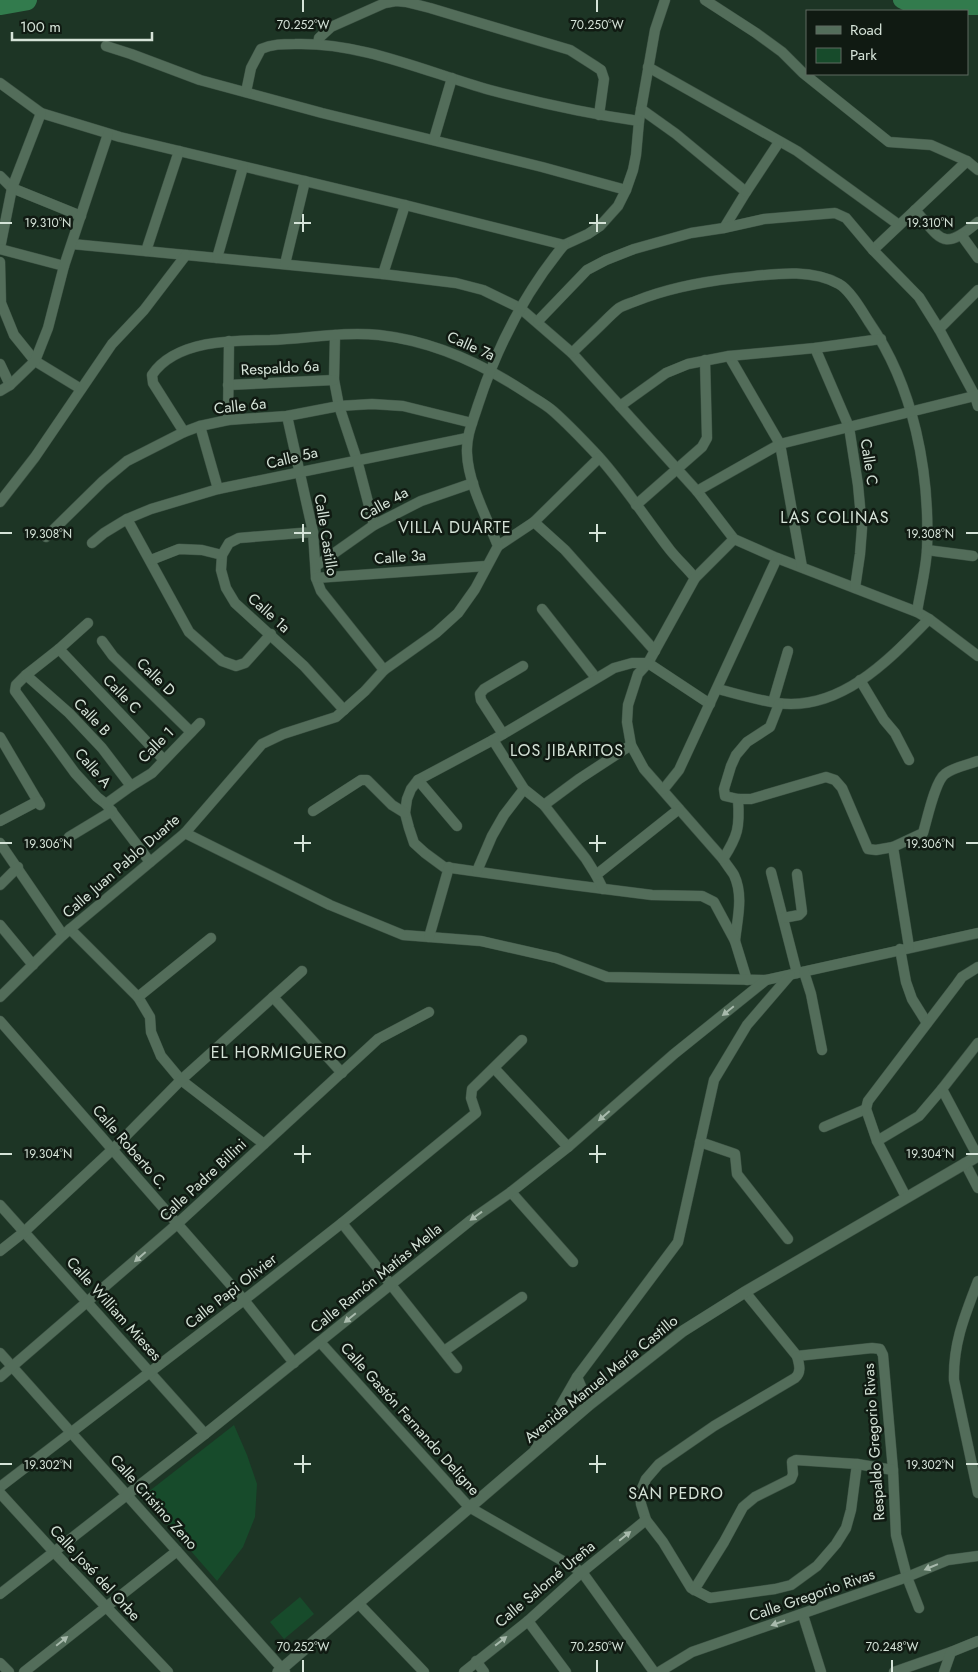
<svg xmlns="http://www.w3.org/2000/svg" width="978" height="1672" font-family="Jost,sans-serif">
  <rect width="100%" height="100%" fill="#1d3525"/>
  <g fill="#174b2b">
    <polygon points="234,1425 247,1455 257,1484 255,1517 243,1547 217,1581 143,1496"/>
    <polygon points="300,1597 314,1614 284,1639 270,1622"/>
  </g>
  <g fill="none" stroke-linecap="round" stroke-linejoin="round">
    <g stroke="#327b4d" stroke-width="16">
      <polyline points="901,0 915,7 978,7"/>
      <polyline points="0,7 28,2 29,0"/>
    </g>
    <defs>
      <g id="minor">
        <polyline points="705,0 756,33 782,52 803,73 889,142 931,145 967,161 978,170"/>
        <polyline points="318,44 319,38 331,27 385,3 396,1 406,2 430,8 570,50 595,66 601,70 604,79 599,115"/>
        <polyline points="106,46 131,54 200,80 322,113 542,167 626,190"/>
        <polyline points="648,67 797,151 899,225"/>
        <polyline points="0,83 41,113 120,137 405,205 564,245 588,234 600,226 618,206 626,190 633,170 636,155 639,121 655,30 665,0"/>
        <path d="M246 92 251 68 261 49C272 44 283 44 295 44 362 42 426 72 490 90 539 103 589 114 639 121"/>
        <polyline points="641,109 676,134 746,192 724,228"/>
        <polyline points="434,139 452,78"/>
        <polyline points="0,176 12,188 81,216"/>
        <polyline points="746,192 779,142"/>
        <path d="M915 210C942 240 942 252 978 222"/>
        <polyline points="962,236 978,258"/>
        <polyline points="72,244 383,274 456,283 483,290 520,308 572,353 697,491 734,539 777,558 917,612 929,619 978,656"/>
        <polyline points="0,248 12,188 41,113"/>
        <polyline points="0,249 64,266"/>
        <polyline points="873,250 967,161"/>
        <polyline points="146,251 179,151"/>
        <polyline points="217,258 243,167"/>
        <polyline points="0,262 1,303 14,335 35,361 81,389"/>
        <polyline points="285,264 305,181"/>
        <polyline points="383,274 405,205"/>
        <polyline points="538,321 587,270 606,260 634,249 691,233 724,228 764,219 835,213 846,218 873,250 919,297 939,329 975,396 978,406"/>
        <polyline points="939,329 978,290"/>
        <polyline points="335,335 334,380 339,406 357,460 374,525"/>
        <polyline points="815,348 849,427 858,485 862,528 860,554 855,588"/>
        <path d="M572 353C583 342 594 332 605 321 609 317 614 312 619 308 624 305 631 303 636 301 668 288 701 282 735 278 769 275 808 267 839 284 850 290 862 311 869 322 914 387 930 472 927 549 926 570 920 592 917 612"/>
        <polyline points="729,356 780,444 802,567"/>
        <polyline points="0,364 10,385"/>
        <polyline points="228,385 334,380"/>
        <polyline points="0,391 10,385 35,361 48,328 64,266 108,134"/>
        <polyline points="620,406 666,373 688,364 729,356 815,348 881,339"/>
        <polyline points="287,416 313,532 316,578 321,591 384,670"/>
        <polyline points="228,420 229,341"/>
        <polyline points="200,426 218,489"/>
        <path d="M184 432 153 383 152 375C175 340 233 340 270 340 306 339 343 331 379 335 433 341 481 363 525 392 535 399 545 404 553 411 569 425 584 441 599 457 625 486 646 519 670 550 678 560 687 568 695 578"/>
        <polyline points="697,491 780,444 978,395"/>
        <polyline points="0,502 35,457 112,344 144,310 186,255"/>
        <polyline points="636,505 702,447 707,438 705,360"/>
        <polyline points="127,519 151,509 218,489 467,438"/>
        <polyline points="534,522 565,550 655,651"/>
        <polyline points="313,532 239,538 229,543 222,555 221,570 226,588 235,603 304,666 344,710"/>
        <polyline points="46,537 103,481 127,461 184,432 200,426 228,420 287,416 339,406 372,404 403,406 472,423"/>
        <path d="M734 539 695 578 648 663 638 674 628 705 627 722 631 745 644 769 723 859C726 864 731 870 734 875 744 896 737 920 735 941"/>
        <polyline points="92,543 104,533 127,519 189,632 222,661 236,666 245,663 271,634"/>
        <polyline points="498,546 534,522 599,458"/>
        <polyline points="927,550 973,556"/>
        <polyline points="151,560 179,549 202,550 222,555"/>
        <polyline points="316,566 374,525 421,501 473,483"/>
        <polyline points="316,578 486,566"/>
        <polyline points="542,609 596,678"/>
        <polyline points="88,623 59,649 26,675 16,685 15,691 75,773 97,797 106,804 150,862"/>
        <polyline points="102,641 113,656 191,732"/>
        <polyline points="59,649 164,760"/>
        <polyline points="26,675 69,713 102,748 131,786"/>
        <polyline points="860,680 884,720 895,733 909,760"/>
        <path d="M718 689C737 694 757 700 777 703 840 712 889 660 929 619"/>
        <polyline points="773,702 788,651"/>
        <polyline points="710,704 648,663 632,663 614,668 493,740 418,780 411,789 407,799 405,813 409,828 414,843 425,853 444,867 565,884 652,895 702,896 714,902 735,941 747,980"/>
        <polyline points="779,704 770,727 747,742 736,755 731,766 724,789 725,796 738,799 751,799 826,777 835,780 842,788 868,849 876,850 893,847"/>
        <polyline points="503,734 481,700 480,694 484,689 523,666"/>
        <polyline points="0,737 40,805"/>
        <polyline points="493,740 524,789 544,805 586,859 596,875 603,889"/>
        <polyline points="418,780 457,826"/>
        <polyline points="663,790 679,770 777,558"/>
        <polyline points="106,804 131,786 152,773 200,723"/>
        <polyline points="544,805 579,779 631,745"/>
        <polyline points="313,811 361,780 367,780 392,805 405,813"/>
        <polyline points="0,821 38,801"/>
        <polyline points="185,833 330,905 403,935 481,941 556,958 607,977 766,980 978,933"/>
        <polyline points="69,837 112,811"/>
        <polyline points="0,843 63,935"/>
        <path d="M723 859C738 836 740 827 738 799"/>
        <polyline points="477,871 492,836 504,815 524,789"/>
        <polyline points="771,872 797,973"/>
        <polyline points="596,875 679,809"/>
        <polyline points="0,885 18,867"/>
        <polyline points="783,918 799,915 802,912 797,874"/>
        <polyline points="0,925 33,965"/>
        <polyline points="70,929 138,997 150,1017 151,1032 161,1056 181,1080 264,1144"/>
        <polyline points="429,937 449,867"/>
        <path d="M909 947 893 847 923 833C927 820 935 781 945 774 954 767 967 765 978 761"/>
        <polyline points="900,949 906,982 912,999 927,1023"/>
        <polyline points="804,972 811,994 822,1050"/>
        <path d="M0 997 63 935 185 833 262 744 283 734 336 717 365 691 384 670 436 633 458 613 475 589 498 546C487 518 468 483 467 453 466 436 473 421 478 405 497 347 525 292 564 245"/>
        <polyline points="138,997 211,938"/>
        <polyline points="273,997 342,1073"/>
        <polyline points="0,1021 244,1300 294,1363"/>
        <polyline points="494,1068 568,1147"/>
        <polyline points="824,1127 866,1109"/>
        <polyline points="877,1141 919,1116 942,1089"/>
        <polyline points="700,1142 735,1154 737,1174 788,1239"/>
        <polyline points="978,1157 942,1089 978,1043"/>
        <polyline points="965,1163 978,1188"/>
        <polyline points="511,1192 573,1262"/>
        <polyline points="906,1197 877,1141 866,1109 868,1101 957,984 962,977 978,967"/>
        <polyline points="0,1205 205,1434"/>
        <polyline points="342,1223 457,1368"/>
        <polyline points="0,1251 24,1232 113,1149 181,1080 302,971"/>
        <path d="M978 1281C965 1315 953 1343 954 1380L978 1493"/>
        <polyline points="745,1292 797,1356 872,1348 880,1349 883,1355 893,1470 896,1535 907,1577 919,1608"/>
        <polyline points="320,1342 469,1507 582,1572 654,1672"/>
        <polyline points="444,1351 522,1297"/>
        <polyline points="0,1353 285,1672"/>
        <path d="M797 1356C799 1364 802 1372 795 1378L714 1426 659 1464 646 1479 640 1493 641 1504 646 1520 663 1542 691 1588 710 1598 775 1589 791 1585 817 1566 836 1544 846 1528 851 1510 857 1464"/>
        <polyline points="0,1377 176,1225 378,1039 429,1012"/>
        <polyline points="589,1405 577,1377 678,1242 714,1080 747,1025 790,975"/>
        <polyline points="535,1450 577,1377"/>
        <polyline points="0,1487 244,1300 342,1223 476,1113 471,1098 472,1089 522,1040"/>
        <polyline points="0,1493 54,1552 168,1672"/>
        <polyline points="694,1590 724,1542 743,1507 755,1497 791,1479 793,1474 792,1462 796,1460 857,1464 893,1470"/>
        <polyline points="0,1594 205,1434 471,1220 511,1192 568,1147 674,1054 766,980"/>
        <polyline points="358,1603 424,1672"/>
        <polyline points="803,1615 821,1672"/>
        <polyline points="528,1621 566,1672"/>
        <polyline points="476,1661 484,1672"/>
        <polyline points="0,1663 9,1672"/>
        <polyline points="24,1672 177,1551"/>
        <polyline points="464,1672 528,1621 582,1572 646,1520"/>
        <polyline points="659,1672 692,1652 907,1577 948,1560 978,1556"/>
        <polyline points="894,1672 951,1652 978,1641"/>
        <polyline points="944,1672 951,1652"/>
      </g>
      <polyline id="tertiary" points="278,1672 589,1405 683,1331 745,1292 978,1156"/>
    </defs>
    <use href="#minor" stroke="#3b5042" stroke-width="11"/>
    <use href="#tertiary" stroke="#3b5042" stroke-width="12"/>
    <use href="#minor" stroke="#536d5a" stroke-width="10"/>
    <use href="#tertiary" stroke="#536d5a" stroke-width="11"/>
  </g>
  <defs><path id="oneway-solid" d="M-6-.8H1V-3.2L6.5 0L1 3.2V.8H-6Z" transform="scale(1.25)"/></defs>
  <g fill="#a8baac">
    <use href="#oneway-solid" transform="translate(728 1011) rotate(141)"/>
    <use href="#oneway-solid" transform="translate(604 1116) rotate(139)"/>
    <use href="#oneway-solid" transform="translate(476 1216) rotate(144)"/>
    <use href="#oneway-solid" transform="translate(140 1257) rotate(139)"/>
    <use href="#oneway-solid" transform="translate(350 1318) rotate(141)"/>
    <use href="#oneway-solid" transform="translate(625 1536) rotate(-39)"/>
    <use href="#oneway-solid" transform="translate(931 1567) rotate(157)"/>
    <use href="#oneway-solid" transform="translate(778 1623) rotate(161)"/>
    <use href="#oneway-solid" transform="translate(62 1641) rotate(-39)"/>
    <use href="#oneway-solid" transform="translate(501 1641) rotate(-38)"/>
  </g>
  <path fill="none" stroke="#d5e3d8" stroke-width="2" d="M303 0V12M597 0V12M303 214V232M597 214V232M0 223H12M294 223H311M589 223H606M966 223H978M303 524V542M597 524V542M0 533H12M294 533H311M589 533H606M966 533H978M303 835V852M597 835V852M0 843H12M294 843H311M589 843H606M966 843H978M303 1145V1163M597 1145V1163M0 1154H12M294 1154H311M589 1154H606M966 1154H978M303 1455V1473M597 1455V1473M0 1464H12M294 1464H311M589 1464H606M966 1464H978M303 1660V1672M597 1660V1672M892 1660V1672"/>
  <g text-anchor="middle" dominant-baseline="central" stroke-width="5" stroke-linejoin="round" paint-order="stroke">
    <g font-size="15" fill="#d5e3d8" stroke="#101a12">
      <text transform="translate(471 346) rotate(24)">Calle 7a</text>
      <text transform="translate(280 368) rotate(-3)">Respaldo 6a</text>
      <text transform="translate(240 406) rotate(-6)">Calle 6a</text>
      <text transform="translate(292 458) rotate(-13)">Calle 5a</text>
      <text transform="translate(869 462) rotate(81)">Calle C</text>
      <text transform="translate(384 504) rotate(-29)">Calle 4a</text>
      <text transform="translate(326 535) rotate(81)">Calle Castillo</text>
      <text transform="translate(400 557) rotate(-4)">Calle 3a</text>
      <text transform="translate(269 613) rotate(42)">Calle 1a</text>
      <text transform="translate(156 677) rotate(44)">Calle D</text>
      <text transform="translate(122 694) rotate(46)">Calle C</text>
      <text transform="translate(92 717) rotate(46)">Calle B</text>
      <text transform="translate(156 745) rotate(-45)">Calle 1</text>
      <text transform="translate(93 768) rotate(49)">Calle A</text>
      <text transform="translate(121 866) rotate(-41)">Calle Juan Pablo Duarte</text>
      <text transform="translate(130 1147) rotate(49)">Calle Roberto C.</text>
      <text transform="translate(203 1180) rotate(-43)">Calle Padre Billini</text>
      <text transform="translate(376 1278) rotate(-39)">Calle Ramón Matías Mella</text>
      <text transform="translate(231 1291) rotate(-38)">Calle Papi Olivier</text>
      <text transform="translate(114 1309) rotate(48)">Calle William Mieses</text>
      <text transform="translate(601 1379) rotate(-39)">Avenida Manuel María Castillo</text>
      <text transform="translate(410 1419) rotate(48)">Calle Gastón Fernando Deligne</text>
      <text transform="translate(874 1442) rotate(-94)">Respaldo Gregorio Rivas</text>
      <text transform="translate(154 1502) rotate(48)">Calle Cristino Zeno</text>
      <text transform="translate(95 1573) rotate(47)">Calle José del Orbe</text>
      <text transform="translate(545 1584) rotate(-40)">Calle Salomé Ureña</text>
      <text transform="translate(812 1595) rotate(-19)">Calle Gregorio Rivas</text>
    </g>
    <g font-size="16" letter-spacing="1" fill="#d5e3d8" stroke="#101a12">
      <text x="835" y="517">LAS COLINAS</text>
      <text x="455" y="527">VILLA DUARTE</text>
      <text x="567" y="750">LOS JIBARITOS</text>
      <text x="279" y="1052">EL HORMIGUERO</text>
      <text x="676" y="1493">SAN PEDRO</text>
    </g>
  </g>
  <g font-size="12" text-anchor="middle" fill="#d5e3d8" stroke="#101a12" stroke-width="5" stroke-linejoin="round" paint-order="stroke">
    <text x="303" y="29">70.252°W</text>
    <text x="597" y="29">70.250°W</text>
    <text x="48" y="227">19.310°N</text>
    <text x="930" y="227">19.310°N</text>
    <text x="48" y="538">19.308°N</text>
    <text x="930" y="538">19.308°N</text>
    <text x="48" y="848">19.306°N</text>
    <text x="930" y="848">19.306°N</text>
    <text x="48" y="1158">19.304°N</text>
    <text x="930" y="1158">19.304°N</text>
    <text x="48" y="1469">19.302°N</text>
    <text x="930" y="1469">19.302°N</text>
    <text x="303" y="1651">70.252°W</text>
    <text x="597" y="1651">70.250°W</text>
    <text x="892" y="1651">70.248°W</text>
  </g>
  <rect x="806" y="10" width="162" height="65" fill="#101a12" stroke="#5f6a61"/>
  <rect x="816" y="26" width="25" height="8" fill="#536d5a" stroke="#5f6a61"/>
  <text x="850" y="35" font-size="15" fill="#d5e3d8">Road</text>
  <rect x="816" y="48" width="25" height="15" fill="#174b2b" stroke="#5f6a61"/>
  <text x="850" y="60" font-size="15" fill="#d5e3d8">Park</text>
  <path d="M12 32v8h140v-8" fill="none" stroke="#d5e3d8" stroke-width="2.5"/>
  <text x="20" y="32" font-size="15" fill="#d5e3d8" stroke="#101a12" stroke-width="4" paint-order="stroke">100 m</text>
</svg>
